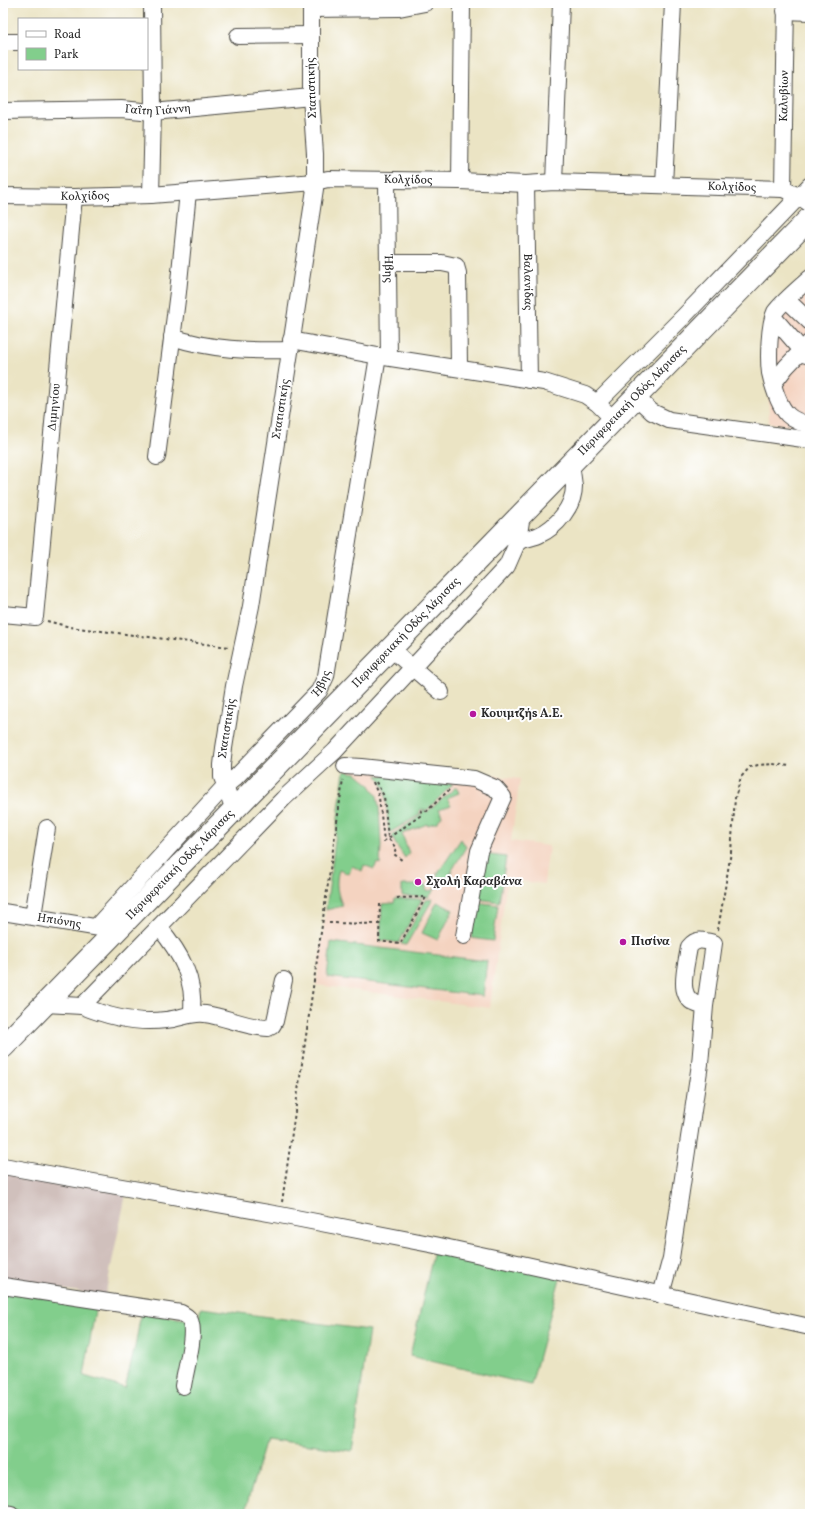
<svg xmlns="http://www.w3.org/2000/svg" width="813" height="1517" font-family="Vollkorn,serif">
  <rect width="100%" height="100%" fill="#fff"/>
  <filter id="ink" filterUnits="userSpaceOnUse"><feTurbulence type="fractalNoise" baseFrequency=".025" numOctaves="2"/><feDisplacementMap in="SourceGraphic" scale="8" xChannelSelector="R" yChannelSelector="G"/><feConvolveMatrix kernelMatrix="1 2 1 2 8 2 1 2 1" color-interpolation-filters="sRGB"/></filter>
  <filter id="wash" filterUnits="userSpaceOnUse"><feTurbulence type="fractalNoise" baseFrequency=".012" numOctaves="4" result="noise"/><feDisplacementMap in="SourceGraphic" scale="16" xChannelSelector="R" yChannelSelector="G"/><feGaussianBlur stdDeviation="0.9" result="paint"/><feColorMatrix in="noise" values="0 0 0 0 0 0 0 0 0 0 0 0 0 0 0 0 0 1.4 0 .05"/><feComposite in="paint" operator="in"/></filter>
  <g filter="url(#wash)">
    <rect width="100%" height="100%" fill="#ebe4c4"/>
    <g fill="#f4d3c0">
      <polygon points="810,271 810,429 769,423 768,315"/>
      <polygon points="346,757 520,779 511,841 549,846 544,884 507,879 490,1008 316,985"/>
    </g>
    <polygon fill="#d0c0bc" points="3,1167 127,1189 105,1296 3,1280"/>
    <g fill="#82ce8c" stroke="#567c5c">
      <path d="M344 771 356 773 369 784 377 796 379 807 381 845 380 864 377 863 374 869 364 865 362 871 352 866 349 874 339 870C335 882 337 895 343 906L326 910Z"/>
      <polygon points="377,775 453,784 427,810 422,809 420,810 419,815 389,833 385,790"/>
      <polygon points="456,787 459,793 447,798 451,805 439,809 442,816 437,822 428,825 427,824 402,834 409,853 405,858 395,843 392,835 420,816 423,810 427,812"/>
      <polygon points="461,839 466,847 445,882 438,881 437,872 438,873"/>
      <polygon points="483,854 506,857 499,902 477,899"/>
      <polygon points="402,885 426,885 426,891 434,890 435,886 436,888 429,897 402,896"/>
      <polygon points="395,899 422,899 399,943 380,940 382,904 394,903"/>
      <polygon points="433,899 406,945 401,944 426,900"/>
      <polygon points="437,902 453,910 438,940 422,933"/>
      <polygon points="476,902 498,905 493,941 471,938"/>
      <polygon points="331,942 487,961 483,996 327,977"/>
      <polygon points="435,1246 562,1271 531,1385 410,1356"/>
      <polygon points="3,1291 96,1305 84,1376 125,1388 136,1342 141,1313 198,1321 201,1308 369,1330 352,1451 266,1439 244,1514 35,1514 3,1508"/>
    </g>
  </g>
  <g filter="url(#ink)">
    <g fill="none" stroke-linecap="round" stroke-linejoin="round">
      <defs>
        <g id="minor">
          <polyline points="311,9 399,8 425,3"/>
          <polyline points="785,11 810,12"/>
          <polyline points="238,36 311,35"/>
          <polyline points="3,42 19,42"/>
          <path id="s1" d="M3 111 121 109 153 112 311 97"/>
          <path id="s2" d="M387 181 389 357"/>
          <polyline points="460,181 462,3"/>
          <polyline points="554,182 561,3"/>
          <path id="s3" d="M526 184 529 380"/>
          <polyline points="664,185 673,3"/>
          <path id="s4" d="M783 189 786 3"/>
          <polyline points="151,195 153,112 152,3"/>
          <path id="s5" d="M3 196 74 197 151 195 315 182 328 179 460 181 526 184 554 182 783 189 799 196 810 204"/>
          <polyline points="388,263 442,263 456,266 458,273 459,368"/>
          <path d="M810 278C801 286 781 303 775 312 769 324 768 359 770 373 773 386 778 405 788 415 794 421 802 423 810 425"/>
          <polyline points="787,300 810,322"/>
          <polyline points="774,318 806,355"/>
          <path d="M172 337C211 350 249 351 290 350"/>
          <polyline points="291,340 378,356 544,382 585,395 597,403 614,420"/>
          <polyline points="773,384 786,367 810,342"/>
          <polyline points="636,397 652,412 669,420 810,440"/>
          <polyline points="597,403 684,316 810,185"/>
          <polyline points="157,457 178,292 188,192"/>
          <path d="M518 541C525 539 532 538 539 535 557 527 574 506 574 486 573 478 572 471 571 464"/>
          <path id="s6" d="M3 614 35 617 74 197"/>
          <polyline points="391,649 441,692"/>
          <polyline points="345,766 361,767 474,779 495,788 503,797 479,851 464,936"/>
          <path id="s7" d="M234 810 222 777V765L224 748 234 686 251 606 315 189V154L311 97V3"/>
          <path id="s8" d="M3 912 106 929"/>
          <polyline points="33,916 47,828"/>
          <path id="s9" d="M96 927 224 787 236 777 319 691 326 676 378 356"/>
          <path d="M159 927C181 954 195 978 192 1013"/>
          <polyline points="45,1004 82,1006 283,799 335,751 507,566 518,541 522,514"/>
          <path d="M82 1006C109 1017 137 1024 166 1020 180 1019 191 1012 205 1014 226 1017 249 1028 268 1028L272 1026 275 1021 284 980"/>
          <polyline points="3,1166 280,1215 435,1245 810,1327"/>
          <path d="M3 1286 181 1313C186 1316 190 1318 191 1324 195 1337 185 1372 183 1386"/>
          <path d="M661 1295 671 1258 700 1064 705 1006 714 943C703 940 696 938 689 947 686 969 673 1003 705 1006"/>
          <polyline points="3,1513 11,1514"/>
        </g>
        <g id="highway">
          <path id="s10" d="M3 1047 810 218"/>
        </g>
      </defs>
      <use href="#minor" stroke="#484742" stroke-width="18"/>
      <use href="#highway" stroke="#484742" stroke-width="24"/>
      <g stroke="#484742" stroke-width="2" stroke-dasharray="3 3" stroke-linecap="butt">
        <polyline points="47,621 70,627 229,647"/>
        <polyline points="373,782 379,797 384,841 420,816 421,811 423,810 427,811 449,790"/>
        <polyline points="376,782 384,796 388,838 396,848 394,854 403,861"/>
        <polyline points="380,904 379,941 400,944 426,897 395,898"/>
        <polyline points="329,923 380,924"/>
        <polyline points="718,930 731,852 735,798 741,777 750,767 758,765 773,764 790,766"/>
        <polyline points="282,1202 343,780"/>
      </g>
      <use href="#minor" stroke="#fff" stroke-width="16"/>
      <use href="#highway" stroke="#fff" stroke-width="22"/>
    </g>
  </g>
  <g fill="#b5179e" stroke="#fff" stroke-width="1.5">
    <circle cx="473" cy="714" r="4"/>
    <circle cx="418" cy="882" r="4"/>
    <circle cx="623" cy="942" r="4"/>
  </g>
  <g text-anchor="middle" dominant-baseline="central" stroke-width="4" stroke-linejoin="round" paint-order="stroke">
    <g font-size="12" fill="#2b2b2b" stroke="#fff">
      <text transform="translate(312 88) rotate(-92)">Στατιστικής</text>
      <text stroke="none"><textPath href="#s4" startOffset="93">Καλυβίων</textPath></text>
      <text stroke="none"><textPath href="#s1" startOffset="155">Γαΐτη Γιάννη</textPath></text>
      <text stroke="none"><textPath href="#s5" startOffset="406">Κολχίδος</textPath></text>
      <text stroke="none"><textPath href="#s5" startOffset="730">Κολχίδος</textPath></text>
      <text stroke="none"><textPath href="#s5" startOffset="82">Κολχίδος</textPath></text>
      <text stroke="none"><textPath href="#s2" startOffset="88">Ήβης</textPath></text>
      <text stroke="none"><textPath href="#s3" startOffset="98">Βαλανίδας</textPath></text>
      <text stroke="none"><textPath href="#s10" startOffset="902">Περιφερειακή Οδός Λάρισας</textPath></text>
      <text stroke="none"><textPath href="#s6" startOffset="243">Διμηνίου</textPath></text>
      <text stroke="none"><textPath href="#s7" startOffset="408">Στατιστικής</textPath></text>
      <text stroke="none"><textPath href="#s10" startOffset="578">Περιφερειακή Οδός Λάρισας</textPath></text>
      <text stroke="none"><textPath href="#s9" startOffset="333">Ήβης</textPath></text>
      <text stroke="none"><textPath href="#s7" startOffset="84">Στατιστικής</textPath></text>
      <text stroke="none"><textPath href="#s10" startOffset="254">Περιφερειακή Οδός Λάρισας</textPath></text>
      <text stroke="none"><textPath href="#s8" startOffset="57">Ηπιόνης</textPath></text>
    </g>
    <g font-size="12" font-weight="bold" fill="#2b2b2b" stroke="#fff" text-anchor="start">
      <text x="481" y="714">Κουιμτζήs Α.Ε.</text>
      <text x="426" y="882">Σχολή Καραβάνα</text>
      <text x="631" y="942">Πισίνα</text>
    </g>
  </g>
  <rect width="813" height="1517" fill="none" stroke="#fff" stroke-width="16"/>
  <rect x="18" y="18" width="130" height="52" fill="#ffffff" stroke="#aaaaaa"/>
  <rect x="26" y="31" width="20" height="6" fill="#ffffff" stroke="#aaaaaa"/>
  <text x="54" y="38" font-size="12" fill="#2b2b2b">Road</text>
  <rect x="26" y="48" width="20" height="12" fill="#82ce8c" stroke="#aaaaaa"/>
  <text x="54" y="58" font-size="12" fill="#2b2b2b">Park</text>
</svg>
